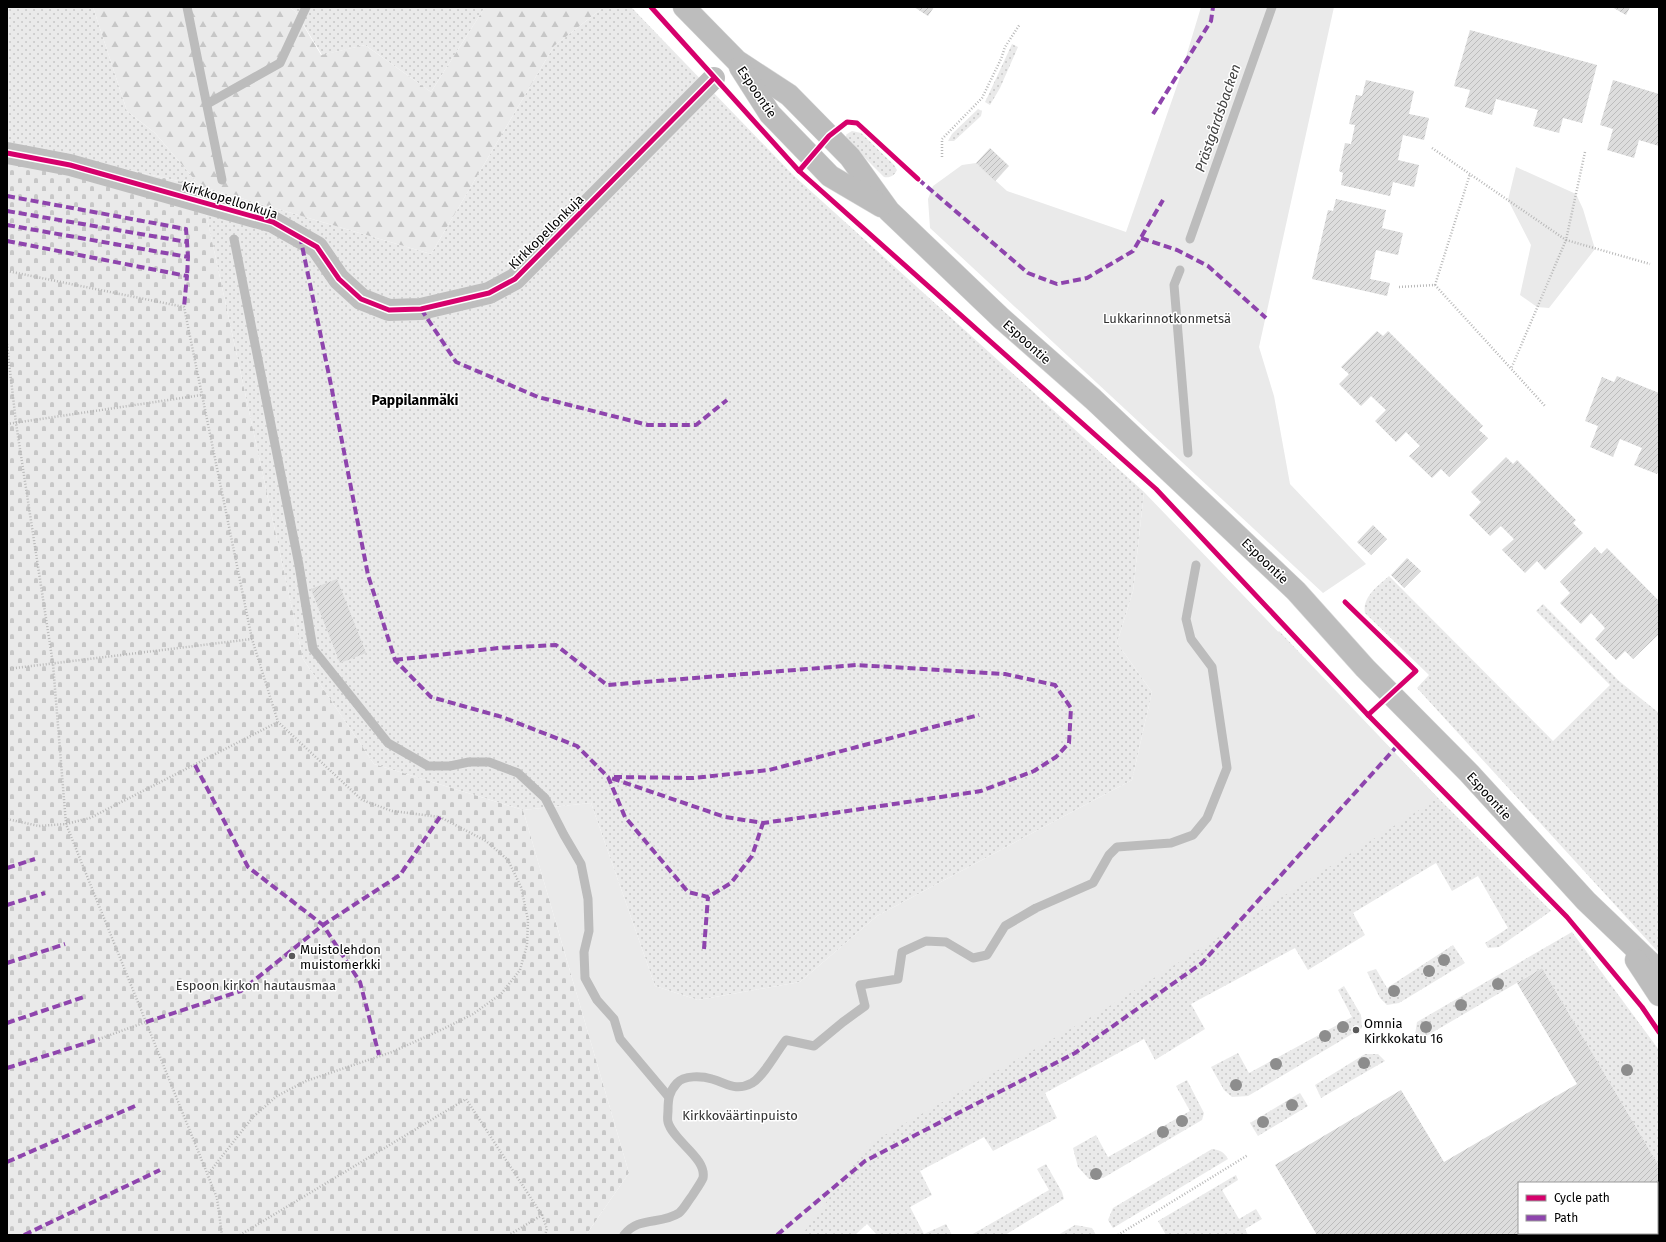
<svg xmlns="http://www.w3.org/2000/svg" width="1666" height="1242" font-family="'Fira Sans',sans-serif">
  <defs>
    <pattern id="grass-dots" width="8" height="8" patternUnits="userSpaceOnUse"><rect width="8" height="8" fill="#eaeaea"/><path d="M2 2h.1M6 6h.1" fill="none" stroke="#c7c7c7" stroke-width="1.8" stroke-linecap="round"/></pattern>
    <pattern id="forest-firs" width="22" height="20" patternUnits="userSpaceOnUse"><rect width="22" height="20" fill="#eaeaea"/><path d="M5 1l3.5 6h-7zM16 11l3.5 6h-7z" fill="#c7c7c7"/></pattern>
    <pattern id="cemetery-stones" width="16" height="16" patternUnits="userSpaceOnUse"><rect width="16" height="16" fill="#eaeaea"/><path d="M2 7V4a2 2 0 0 1 4 0v3zM10 15v-3a2 2 0 0 1 4 0v3z" fill="#c7c7c7"/></pattern>
    <pattern id="building-hatch" width="6" height="6" patternUnits="userSpaceOnUse"><rect width="6" height="6" fill="#ddd"/><path d="M-1 1l2-2M0 6l6-6M5 7l2-2" fill="none" stroke="#bcbcbc"/></pattern>
  </defs>
  <rect width="100%" height="100%" fill="#fff"/>
  <g fill="url(#grass-dots)">
    <polygon points="7,7 93,7 127,111 155,133 200,186 431,254 554,46 604,7 631,7 793,175 1144,492 1133,591 1117,643 1152,692 1132,780 877,916 800,982 698,1000 655,986 591,803 523,810 374,764 303,659 200,186 7,142"/>
    <polygon points="289,7 485,7 431,92 365,45 322,55 295,11"/>
    <polygon points="1012,44 1018,47 1000,88 990,105 985,102 987,98"/>
    <polygon points="978,109 982,111 981,116 954,141 948,141 952,134"/>
    <path d="M852 131 861 133 894 165 897 170C894 176 890 178 884 177L845 138 847 134Z"/>
    <path d="M1389 576 1553 741 1610 685 1536 611 1543 604 1619 681 1659 713V953L1417 688 1429 675 1365 613C1362 597 1378 586 1389 576Z"/>
    <polygon points="1279,631 1438,798 1551,911 1499,947 1488,948 1485,943 1508,928 1478,876 1452,891 1436,863 1353,913 1365,935 1308,970 1295,948 1191,1004 1205,1029 1155,1060 1144,1039 1045,1093 1057,1118 993,1151 984,1137 920,1171 932,1195 910,1207 924,1234 946,1224 952,1235 877,1235 867,1224 855,1235 695,1235 872,1073"/>
    <polygon points="1572,932 1659,1050 1659,1166 1542,968 1418,1041 1415,1035 1417,1022"/>
    <polygon points="1453,945 1465,963 1399,1003 1387,1005 1380,998 1367,972 1376,969 1387,988"/>
    <polygon points="1344,986 1361,1015 1362,1028 1248,1096 1232,1097 1224,1090 1211,1067 1238,1053 1249,1073 1352,1017 1338,990"/>
    <polygon points="1365,1054 1378,1054 1385,1061 1321,1098 1315,1085"/>
    <polygon points="1187,1080 1204,1113 1202,1120 1103,1178 1089,1179 1078,1167 1073,1148 1096,1135 1108,1157 1190,1111 1176,1086"/>
    <polygon points="1300,1093 1308,1106 1258,1136 1250,1123"/>
    <path d="M1212 1149C1220 1150 1224 1152 1228 1159L1113 1228 1108 1220 1113 1208Z"/>
    <polygon points="1046,1164 1062,1192 1064,1199 1005,1235 971,1235 1049,1190 1037,1169"/>
    <polygon points="1236,1175 1238,1180 1222,1190 1239,1219 1256,1209 1262,1219 1245,1229 1248,1235 1166,1235 1158,1221"/>
    <polygon points="1075,1225 1092,1228 1096,1235 1058,1235"/>
  </g>
  <polygon fill="url(#forest-firs)" points="93,7 289,7 295,11 321,55 365,45 431,92 485,7 604,7 554,46 431,254 200,186 155,133 127,111"/>
  <polygon fill="url(#cemetery-stones)" points="7,142 200,186 303,659 374,764 523,810 629,1173 586,1235 7,1235"/>
  <g fill="#eaeaea">
    <polygon points="1201,7 1334,7 1259,347 1274,396 1290,484 1366,564 1323,593 930,228 928,199 933,186 962,165 976,163 1007,191 1126,232 1179,80"/>
    <polygon points="1516,167 1576,194 1583,209 1595,249 1549,308 1537,307 1520,295 1531,245 1508,200"/>
    <polygon points="1144,492 1438,798 1105,1009 869,1144 802,1235 586,1235 629,1173 523,810 591,803 655,986 698,1000 800,982 877,916 1132,780 1152,692 1117,643 1133,591"/>
  </g>
  <g fill="none" stroke-linecap="round" stroke-linejoin="round">
    <g stroke="#bcbcbc" stroke-width="9">
      <polyline points="187,7 222,180"/>
      <polyline points="207,104 280,63 306,7"/>
      <polyline points="234,239 299,565 313,649 388,743 428,766 450,766 469,762 489,762 518,773 545,798 564,835 581,864 588,899 589,931 584,952 585,978 597,1000 614,1019 620,1039 668,1096"/>
      <polyline points="1190,239 1272,7"/>
      <polyline points="1180,270 1174,285 1188,453"/>
      <path d="M624 1235C638 1216 661 1225 679 1213 684 1209 688 1201 692 1196 695 1191 701 1183 703 1178 707 1158 673 1141 668 1122 667 1119 668 1114 668 1110 668 1099 669 1092 677 1083 684 1075 702 1076 712 1079 727 1083 735 1092 752 1083 764 1076 777 1051 786 1040L814 1046 843 1022 865 1006 860 985 898 979 902 952 926 941 946 942 973 958 987 955 1005 926 1036 908 1093 883 1109 855 1117 847 1171 843 1193 835 1207 818 1227 768 1212 667 1191 639 1186 619 1196 565"/>
    </g>
  </g>
  <g fill="url(#building-hatch)" fill-rule="evenodd">
    <polygon points="914,7 934,7 928,16"/>
    <polygon points="1612,7 1630,7 1626,15"/>
    <polygon points="1470,30 1597,65 1582,123 1563,118 1559,133 1533,126 1538,110 1496,99 1492,115 1465,107 1470,90 1454,86"/>
    <polygon points="1366,80 1414,91 1409,114 1429,118 1424,140 1403,135 1398,160 1419,165 1414,187 1393,182 1390,196 1341,185 1343,173 1339,171 1345,143 1351,144 1355,125 1349,124 1356,95 1362,96"/>
    <polygon points="1613,80 1659,94 1659,146 1639,140 1634,158 1607,150 1613,129 1600,125"/>
    <polygon points="990,148 1009,166 995,181 976,163"/>
    <polygon points="1336,199 1386,210 1382,228 1403,233 1398,255 1376,250 1370,279 1390,283 1387,296 1312,279 1328,210 1333,211"/>
    <polygon points="1377,331 1383,336 1388,331 1483,426 1479,430 1488,438 1449,477 1441,469 1432,478 1409,456 1420,446 1406,432 1396,442 1375,421 1386,410 1371,396 1361,406 1339,384 1349,374 1341,367"/>
    <polygon points="1617,376 1659,393 1659,468 1657,474 1634,465 1642,448 1620,439 1613,457 1590,447 1598,426 1585,421 1602,377 1614,382"/>
    <polygon points="1506,457 1513,464 1517,460 1576,520 1573,523 1583,533 1545,570 1537,561 1525,573 1502,550 1514,539 1501,526 1490,536 1469,515 1481,502 1471,492"/>
    <polygon points="1373,525 1387,539 1371,555 1357,542"/>
    <polygon points="1595,547 1601,554 1607,548 1659,601 1659,634 1633,659 1625,651 1616,660 1595,639 1605,628 1591,613 1581,624 1560,603 1570,593 1560,582"/>
    <polygon points="1407,558 1421,571 1404,588 1391,575"/>
    <polygon points="337,579 366,653 340,663 311,589"/>
    <path d="M1542 968 1659 1166V1235H1317L1275 1165 1401 1090 1444 1162 1577 1084 1517 983ZM1519 1183H1657V1233H1519Z"/>
  </g>
  <g fill="none" stroke-linecap="round" stroke-linejoin="round">
    <defs>
      <g id="major">
        <polyline points="684,7 737,61 789,95 850,157 889,211 1001,318 1093,399 1296,591 1365,668 1469,773 1586,901 1659,971"/>
        <polyline points="740,67 770,114 830,176 881,206"/>
        <polyline points="1636,960 1659,995"/>
      </g>
    </defs>
    <use href="#major" stroke="#dbdbdb" stroke-width="23"/>
    <g stroke="#b8b8b8" stroke-width="2.5" stroke-dasharray="1 2" stroke-linecap="butt">
      <polyline points="1432,148 1566,240 1511,369"/>
      <polyline points="1585,152 1566,240 1650,264"/>
      <polyline points="942,157 942,139 982,98 1001,59 1005,47 1020,24"/>
      <polyline points="7,271 184,307 252,639 278,722 362,800 392,811 440,817 486,841 508,860 521,887 528,920 527,945 520,970 501,994 473,1014 443,1029 392,1052 306,1081 277,1096 253,1117 208,1174"/>
      <polyline points="1435,285 1470,174"/>
      <polyline points="1399,287 1435,285 1545,406"/>
      <polyline points="7,344 16,423 53,664 66,824 217,1198 222,1235"/>
      <polyline points="7,424 202,395"/>
      <polyline points="7,669 252,639"/>
      <polyline points="7,819 39,826 66,824 90,818 278,722"/>
      <polyline points="99,1039 146,1022"/>
      <polyline points="542,1215 547,1229 545,1235"/>
      <polyline points="240,1235 466,1099 542,1215 509,1235"/>
      <polyline points="1118,1235 1248,1155"/>
    </g>
    <polyline stroke="#bebebe" stroke-width="22" points="7,153 70,165 273,222 317,247 339,279 361,299 389,310 421,309 489,293 515,279 714,78"/>
    <use href="#major" stroke="#bdbdbd" stroke-width="22"/>
    <g stroke="#8e44ad" stroke-width="4" stroke-dasharray="8 4" stroke-linecap="butt">
      <polyline points="1153,114 1211,21 1213,7"/>
      <polyline points="918,179 1028,273 1057,284 1087,278 1133,251 1163,200"/>
      <polyline points="7,196 186,229 187,242"/>
      <polyline points="7,211 187,242 188,257"/>
      <polyline points="7,225 188,257 187,276"/>
      <polyline points="300,236 331,385 368,575 395,660 431,697 502,717 577,746 608,777 625,817 688,892 708,897 731,883 752,856 763,823"/>
      <polyline points="1141,238 1177,250 1208,266 1266,318"/>
      <polyline points="7,241 187,276 184,307"/>
      <polyline points="421,309 456,362 538,397 648,425 696,425 727,400"/>
      <polyline points="395,660 498,648 556,645 607,685 857,665 1005,674 1055,685 1071,708 1069,743 1056,757 1034,771 981,791 827,814 763,823 725,817 608,777"/>
      <polyline points="195,765 248,867 323,925 360,982 379,1055"/>
      <polyline points="614,777 693,778 769,770 979,715"/>
      <polyline points="7,868 35,859"/>
      <polyline points="7,905 45,893"/>
      <polyline points="704,949 708,897"/>
      <polyline points="7,963 65,944"/>
      <polyline points="146,1022 241,991 323,925 400,875 440,817"/>
      <polyline points="7,1023 84,997"/>
      <polyline points="7,1068 99,1039"/>
      <polyline points="7,1162 135,1106"/>
      <polyline points="24,1235 160,1170"/>
      <polyline points="777,1235 865,1161 1075,1053 1202,963 1398,745"/>
    </g>
    <defs>
      <g id="cycleway">
        <polyline points="651,7 799,171 1156,489 1368,715 1567,917 1642,1007 1659,1032"/>
        <polyline points="7,153 70,165 273,222 317,247 339,279 361,299 389,310 421,309 489,293 515,279 714,78"/>
        <polyline points="799,171 829,136 847,122 857,123 918,179"/>
        <polyline points="1345,602 1416,671 1368,715"/>
      </g>
    </defs>
    <use href="#cycleway" stroke="#fff" stroke-width="8"/>
    <use href="#cycleway" stroke="#d6006c" stroke-width="5"/>
  </g>
  <g fill="#8d8d8d">
    <circle cx="1444" cy="960" r="6"/>
    <circle cx="1429" cy="971" r="6"/>
    <circle cx="1498" cy="984" r="6"/>
    <circle cx="1394" cy="991" r="6"/>
    <circle cx="1461" cy="1005" r="6"/>
    <circle cx="1343" cy="1027" r="6"/>
    <circle cx="1426" cy="1027" r="6"/>
    <circle cx="1325" cy="1036" r="6"/>
    <circle cx="1364" cy="1063" r="6"/>
    <circle cx="1276" cy="1064" r="6"/>
    <circle cx="1627" cy="1070" r="6"/>
    <circle cx="1236" cy="1085" r="6"/>
    <circle cx="1292" cy="1105" r="6"/>
    <circle cx="1182" cy="1121" r="6"/>
    <circle cx="1263" cy="1122" r="6"/>
    <circle cx="1163" cy="1132" r="6"/>
    <circle cx="1096" cy="1174" r="6"/>
  </g>
  <g fill="#595959" stroke="#fff" stroke-width="1.5">
    <circle cx="292" cy="956" r="4"/>
    <circle cx="1356" cy="1030" r="4"/>
  </g>
  <g text-anchor="middle" dominant-baseline="central" stroke-width="3" stroke-linejoin="round" paint-order="stroke">
    <g font-size="13" fill="#000" stroke="#fff">
      <text transform="translate(757 92) rotate(56)">Espoontie</text>
      <text transform="translate(230 200) rotate(17)">Kirkkopellonkuja</text>
      <text transform="translate(546 232) rotate(-45)">Kirkkopellonkuja</text>
      <text transform="translate(1027 342) rotate(42)">Espoontie</text>
      <text transform="translate(1265 561) rotate(44)">Espoontie</text>
      <text transform="translate(1489 796) rotate(48)">Espoontie</text>
    </g>
    <g font-size="13" fill="#303030" stroke="#fff">
      <text x="1167" y="318">Lukkarinnotkonmetsä</text>
      <text x="256" y="985">Espoon kirkon hautausmaa</text>
      <text x="740" y="1115">Kirkkoväärtinpuisto</text>
    </g>
    <g font-size="13" fill="#000" stroke="#fff" text-anchor="start">
      <text x="300" y="949">Muistolehdon<tspan x="300" dy="15">muistomerkki</tspan></text>
      <text x="1364" y="1023">Omnia<tspan x="1364" dy="15">Kirkkokatu 16</tspan></text>
    </g>
    <g font-size="14" font-style="italic" fill="#414141" stroke="#fff">
      <text transform="translate(1218 118) rotate(-71)">Prästgårdsbacken</text>
    </g>
    <g font-size="14" font-weight="bold" fill="#000" stroke="#fff">
      <text x="415" y="400">Pappilanmäki</text>
    </g>
  </g>
  <rect width="1666" height="1242" fill="none" stroke="#000000" stroke-width="16"/>
  <rect x="1518" y="1182" width="140" height="52" fill="#ffffff" stroke="#999999"/>
  <rect x="1526" y="1195" width="20" height="6" fill="#d6006c" stroke="#999999"/>
  <text x="1554" y="1202" font-size="12" fill="#000000">Cycle path</text>
  <rect x="1526" y="1215" width="20" height="6" fill="#8e44ad" stroke="#999999"/>
  <text x="1554" y="1222" font-size="12" fill="#000000">Path</text>
</svg>
